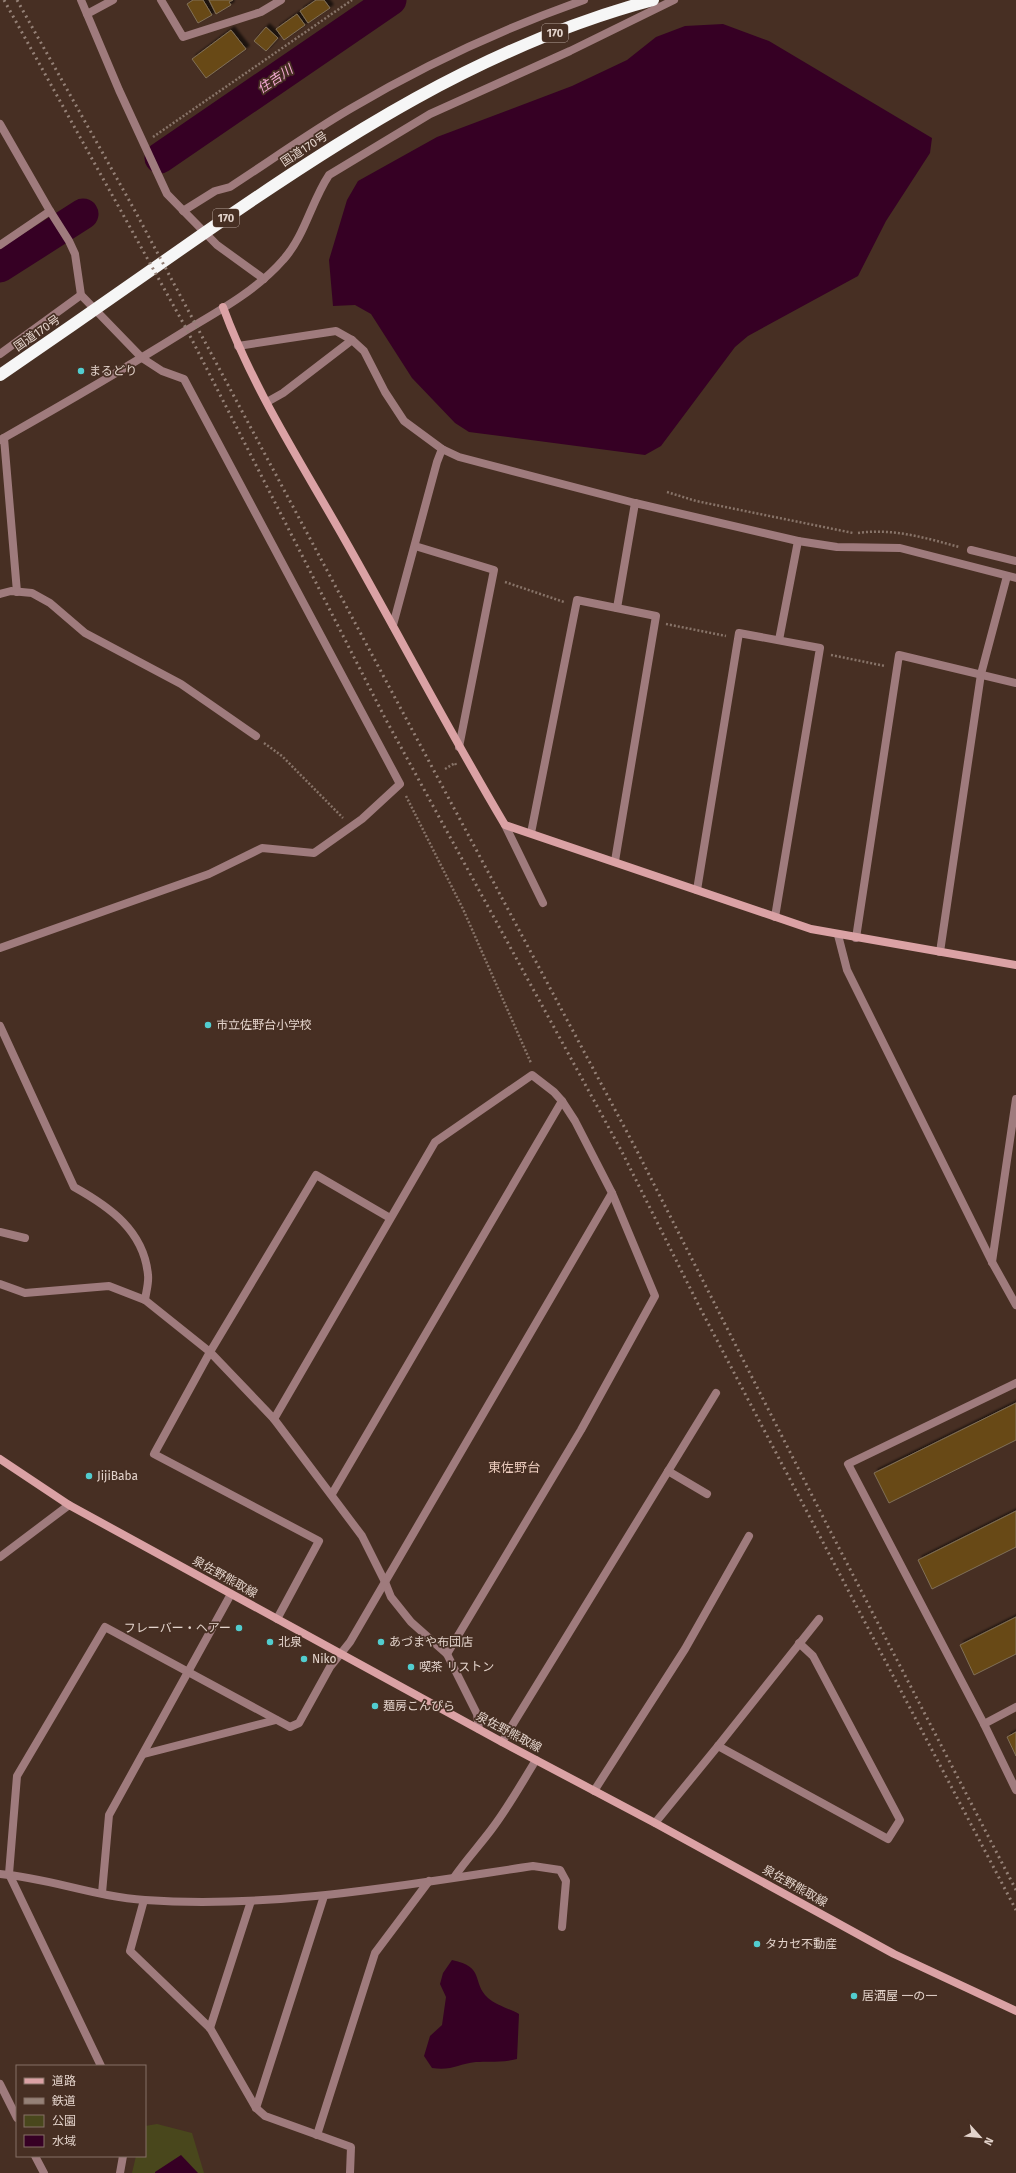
<svg xmlns="http://www.w3.org/2000/svg" width="1016" height="2173" font-family="'Fira Sans','Noto Sans JP',sans-serif">
  <defs>
    <filter id="shadow"><feDropShadow dx="3.5" dy="-3.5" stdDeviation="1" flood-color="#0009"/></filter>
  </defs>
  <rect width="100%" height="100%" fill="#472f23"/>
  <polygon fill="#49471c" points="157,2124 192,2133 204,2173 132,2173 136,2156 145,2156 145,2126"/>
  <g fill="#360024">
    <polygon points="723,24 769,41 932,138 930,153 886,221 858,276 748,336 735,347 661,446 645,455 469,432 455,423 412,378 371,314 355,305 333,306 329,260 347,200 358,181 437,137 572,86 627,60 656,37 685,26"/>
    <path d="M452 1960C486 1967 471 1982 488 1998 496 2005 510 2009 519 2014L517 2059C501 2063 491 2061 476 2062 458 2064 452 2071 432 2068L424 2056 430 2036 442 2025 446 1997 440 1984 443 1973Z"/>
    <polygon points="181,2155 198,2173 155,2173 155,2172"/>
  </g>
  <g fill="none" stroke-linecap="round" stroke-linejoin="round">
    <g stroke="#360024" stroke-width="31">
      <polyline points="160,158 391,0"/>
      <polyline points="0,267 83,214"/>
    </g>
  </g>
  <g fill="#674812" stroke="#817058" filter="url(#shadow)">
    <polygon points="193,0 203,0 212,15 198,23 187,4"/>
    <polygon points="209,0 233,0 229,2 231,5 216,14"/>
    <polygon points="316,0 324,0 330,8 308,23 300,11"/>
    <polygon points="297,14 305,25 284,40 276,29"/>
    <polygon points="266,27 278,38 266,51 254,41"/>
    <polygon points="231,30 246,49 206,78 192,59"/>
    <polygon points="1016,1403 1016,1440 889,1503 874,1473"/>
    <polygon points="1016,1511 1016,1547 932,1589 918,1560"/>
    <polygon points="1016,1617 1016,1654 974,1675 960,1645"/>
    <polygon points="1016,1732 1016,1756 1007,1737"/>
  </g>
  <g fill="none" stroke-linecap="round" stroke-linejoin="round">
    <g stroke="#887469" stroke-width="2.5" stroke-dasharray="2 2" stroke-linecap="butt">
      <polyline points="153,137 352,0"/>
      <polyline points="667,492 696,501 853,533"/>
      <path d="M858 533C893 528 926 538 959 547"/>
      <polyline points="505,582 564,602"/>
      <polyline points="666,624 726,636"/>
      <polyline points="831,655 885,666"/>
      <polyline points="264,743 282,756 343,818"/>
      <polyline points="445,769 455,763 456,765"/>
      <polyline points="406,796 463,909 531,1063"/>
    </g>
    <g stroke="#9f7b7d" stroke-width="8">
      <polyline points="0,594 11,591 32,593 50,603 85,633 181,684 256,736"/>
      <polyline points="1016,1383 848,1464 984,1724 1016,1790"/>
    </g>
    <g stroke="#9f7b7d" stroke-width="8">
      <polyline points="81,0 119,90 167,194 217,245 264,279"/>
      <polyline points="161,0 183,37 261,12 281,0"/>
      <polyline points="87,14 113,0"/>
      <polyline points="0,124 50,211 69,241 75,254 81,295 142,358 162,371 184,379 400,784 362,819 314,853 262,848 209,874 0,948"/>
      <path d="M183 211 215 191 230 187C270 161 309 133 350 109 424 65 502 29 584 0"/>
      <polyline points="0,245 50,211"/>
      <polyline points="238,346 336,331 352,340 364,351 385,392 404,421 442,449 459,457 635,503 798,541 837,547 900,548 1016,578"/>
      <polyline points="0,354 81,295"/>
      <polyline points="267,402 283,393 352,340"/>
      <polyline points="4,438 17,592"/>
      <path d="M0 440C62 405 124 369 185 331 219 311 257 290 283 260 305 236 311 202 329 175L430 114 570 51 674 0"/>
      <polyline points="415,546 494,570 459,747"/>
      <polyline points="971,550 1016,561"/>
      <polyline points="617,608 635,503"/>
      <polyline points="393,625 437,462 442,449"/>
      <polyline points="779,640 798,541"/>
      <polyline points="505,825 543,903"/>
      <polyline points="531,833 577,600 656,616 615,861"/>
      <polyline points="697,890 739,633 820,648 775,917"/>
      <polyline points="838,935 847,970 992,1262 1016,1305"/>
      <polyline points="856,938 899,655 1016,683"/>
      <polyline points="940,952 981,674 1007,576"/>
      <path d="M0 1026 74 1187C110 1207 144 1231 148 1275 149 1283 146 1292 145 1300"/>
      <polyline points="0,1232 25,1238"/>
      <polyline points="992,1262 1016,1099"/>
      <polyline points="0,1284 25,1293 109,1286 145,1300 210,1352 274,1419 362,1536 385,1582 391,1597 411,1622 447,1654 477,1714 479,1729"/>
      <polyline points="668,1471 707,1494"/>
      <polyline points="332,1494 562,1101"/>
      <polyline points="0,1557 69,1505"/>
      <polyline points="277,1619 319,1541 154,1454 210,1352 316,1175 390,1218"/>
      <polyline points="447,1654 581,1430 655,1296 612,1193"/>
      <polyline points="984,1724 1016,1707"/>
      <polyline points="502,1742 716,1393"/>
      <polyline points="718,1746 888,1839 900,1820 813,1656 799,1643"/>
      <polyline points="144,1754 276,1720"/>
      <polyline points="594,1791 685,1649 749,1536"/>
      <polyline points="655,1823 718,1746 819,1619"/>
      <path d="M0 1874C49 1878 96 1897 145 1900 275 1909 405 1885 533 1866L560 1870 566 1881 562 1927"/>
      <path d="M455 1876C466 1860 479 1846 491 1830 508 1808 521 1784 536 1760"/>
      <polyline points="102,1893 109,1815 231,1594"/>
      <polyline points="144,1900 130,1951 210,2028 256,2108 265,2116 351,2147 350,2173"/>
      <polyline points="210,2028 251,1901"/>
      <polyline points="101,2066 9,1874 17,1776 105,1627 290,1727 299,1723 330,1667 350,1642 378,1594 612,1193 575,1121 562,1101 554,1092 532,1075 435,1142 274,1419"/>
      <polyline points="0,2084 17,2118"/>
      <polyline points="256,2108 324,1896"/>
      <polyline points="317,2135 375,1953 429,1881"/>
      <polyline points="35,2156 44,2173"/>
      <polyline points="120,2173 123,2156"/>
    </g>
    <g stroke="#dba2a5" stroke-width="8">
      <path d="M223 307C253 389 302 464 345 540 399 635 449 731 505 825L811 929 1016 965"/>
      <polyline points="0,1459 69,1505 502,1742 655,1823 894,1954 1016,2011"/>
    </g>
    <path stroke="#f6f6f6" stroke-width="12" d="M0 375C67 329 133 283 200 236 341 138 484 45 653 0"/>
    <g stroke="#958177" stroke-width="3" stroke-dasharray="2 4" stroke-linecap="butt">
      <polyline points="4,0 187,330 385,718 621,1150 699,1306 1016,1910"/>
      <polyline points="17,0 134,209 636,1149 823,1517 1016,1890"/>
    </g>
  </g>
  <g fill="#52cdcf" stroke="#472f23" stroke-width="1.5">
    <circle cx="81" cy="371" r="4"/>
    <circle cx="208" cy="1025" r="4"/>
    <circle cx="89" cy="1476" r="4"/>
    <circle cx="239" cy="1628" r="4"/>
    <circle cx="270" cy="1642" r="4"/>
    <circle cx="381" cy="1642" r="4"/>
    <circle cx="304" cy="1659" r="4"/>
    <circle cx="411" cy="1667" r="4"/>
    <circle cx="375" cy="1706" r="4"/>
    <circle cx="757" cy="1944" r="4"/>
    <circle cx="854" cy="1996" r="4"/>
  </g>
  <g text-anchor="middle" dominant-baseline="central" stroke-width="3.5" stroke-linejoin="round" paint-order="stroke">
    <g fill="#472f23" stroke="#b4a299" stroke-width="1">
      <rect x="542" y="24" width="26" height="18" rx="3"/>
      <rect x="213" y="209" width="26" height="18" rx="3"/>
    </g>
    <g font-size="11" font-weight="bold" fill="#e3d3cb">
      <text x="555" y="33">170</text>
      <text x="226" y="218">170</text>
    </g>
    <g font-size="12" fill="#e3d3cb" stroke="#472f23">
      <text transform="translate(304 149) rotate(-33)">国道170号</text>
      <text transform="translate(37 333) rotate(-35)">国道170号</text>
      <text transform="translate(225 1577) rotate(29)">泉佐野熊取線</text>
      <text transform="translate(509 1732) rotate(28)">泉佐野熊取線</text>
      <text transform="translate(795 1886) rotate(29)">泉佐野熊取線</text>
    </g>
    <g font-size="12" fill="#e3d3cb" stroke="#472f23" text-anchor="start">
      <text x="89" y="371">まるどり</text>
      <text x="216" y="1025">市立佐野台小学校</text>
      <text x="97" y="1476">JijiBaba</text>
      <text x="231" y="1628" text-anchor="end">フレーバー・ヘアー</text>
      <text x="278" y="1642">北泉</text>
      <text x="389" y="1642">あづまや布団店</text>
      <text x="312" y="1659">Niko</text>
      <text x="419" y="1667">喫茶 リストン</text>
      <text x="383" y="1706">麺房こんぴら</text>
      <text x="765" y="1944">タカセ不動産</text>
      <text x="862" y="1996">居酒屋 一の一</text>
    </g>
    <g font-size="13" font-style="italic" fill="#f8acd7" stroke="#472f23">
      <text transform="translate(275 79) rotate(-34)">住吉川</text>
    </g>
    <g font-size="13" fill="#eacabc" stroke="#472f23">
      <text x="514" y="1467">東佐野台</text>
    </g>
  </g>
  <rect x="16" y="2065" width="130" height="92" fill="#472f23" stroke="#857166"/>
  <rect x="24" y="2078" width="20" height="6" fill="#dba2a5" stroke="#857166"/>
  <text x="52" y="2085" font-size="12" fill="#e3d3cb">道路</text>
  <rect x="24" y="2098" width="20" height="6" fill="#958177" stroke="#857166"/>
  <text x="52" y="2105" font-size="12" fill="#e3d3cb">鉄道</text>
  <rect x="24" y="2115" width="20" height="12" fill="#49471c" stroke="#857166"/>
  <text x="52" y="2125" font-size="12" fill="#e3d3cb">公園</text>
  <rect x="24" y="2135" width="20" height="12" fill="#360024" stroke="#857166"/>
  <text x="52" y="2145" font-size="12" fill="#e3d3cb">水域</text>
  <g transform="translate(980 2137) rotate(117)" stroke="#472f23" stroke-width="3" paint-order="stroke">
  <path d="M0-3L7 15L0 10L-7 15Z" fill="#e3d3cb"/>
  <text y="-6" font-size="11" font-weight="bold" text-anchor="middle" fill="#e3d3cb">N</text>
  </g>
</svg>
